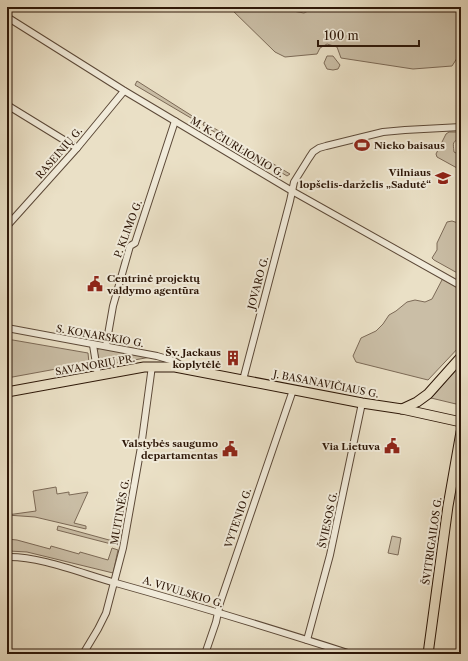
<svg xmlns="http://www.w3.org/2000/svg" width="468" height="661" font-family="'Libre Caslon Text',serif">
  <rect width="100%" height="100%" fill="#eae0c6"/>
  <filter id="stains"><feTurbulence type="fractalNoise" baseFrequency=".005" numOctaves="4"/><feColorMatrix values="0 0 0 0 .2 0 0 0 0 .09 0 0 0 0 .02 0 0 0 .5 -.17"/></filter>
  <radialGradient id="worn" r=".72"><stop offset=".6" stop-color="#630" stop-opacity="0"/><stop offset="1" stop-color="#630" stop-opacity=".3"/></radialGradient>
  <g fill="#cabea6" stroke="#7c6a57">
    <polygon points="229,7 275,7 276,8 304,13 316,7 461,7 461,52 452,66 413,69 341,58 337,47 327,44 320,48 317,54 285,57 275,52"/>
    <polygon points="327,56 333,56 340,65 338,69 333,70 327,69 324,63"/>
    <polygon points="137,81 197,119 196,121 135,85"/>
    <polygon points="204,122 290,174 287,176 203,125"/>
    <path d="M449 132H461V138C452 142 453 142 454 152 461 155 461 158 461 165L457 168 437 157 436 154 446 134Z"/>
    <polygon points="452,221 461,224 461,275 434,260 432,258 437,250 437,243 447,222"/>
    <polygon points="443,278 461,288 461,345 428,380 356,362 353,356 361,338 376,331 383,324 389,315 396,311 407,302 415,300 425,302 432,299"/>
    <polygon points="7,339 88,353 89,363 7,378"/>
    <polygon points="99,348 101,348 151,357 100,366 97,351"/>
    <polygon points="461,364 461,389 456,404 431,398"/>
    <polygon points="56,487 57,494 69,492 69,495 88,492 74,523 86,526 86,529 35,517 7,515 36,511 33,491"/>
    <polygon points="58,526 120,543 119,546 57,530"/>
    <polygon points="392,536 401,538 398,555 388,553"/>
    <polygon points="7,539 17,540 50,549 51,546 79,554 80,552 108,560 112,548 118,550 113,573 27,552 9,551"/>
  </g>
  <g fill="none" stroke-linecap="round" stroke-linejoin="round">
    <defs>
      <g id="minor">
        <polyline points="7,17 123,90 292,191 461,286"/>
        <polyline points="7,105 77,148"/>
        <polyline points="7,226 77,148 124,91"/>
        <polyline points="7,328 157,356 174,361 182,366"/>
        <polyline points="93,345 98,376"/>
        <polyline points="106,346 113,306 130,246 135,243 175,121"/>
        <polyline points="243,380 290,201 294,182 309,158 313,152 319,148 326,146 383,132 405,130 461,127"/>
        <path d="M7 557C40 556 83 574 116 583 195 605 273 629 351 654"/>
        <polyline points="307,640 330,555 362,403"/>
        <polyline points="83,654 98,629 106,613 123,548 141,447 152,366"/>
        <polyline points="205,654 216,622 220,603 293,390"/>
      </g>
      <g id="primary">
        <polyline points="7,392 144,367 175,367 362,403 402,409 461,422"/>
        <polyline points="402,409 417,402 428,394 461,357"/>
        <polyline points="428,654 448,506 461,432"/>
      </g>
    </defs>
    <use href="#minor" stroke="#5c4938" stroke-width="8"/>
    <use href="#primary" stroke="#2d1708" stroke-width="11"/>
    <use href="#minor" stroke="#f1ebda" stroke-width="6"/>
    <use href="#primary" stroke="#eae0c6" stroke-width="9"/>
  </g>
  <defs>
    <symbol id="stadium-bare" viewBox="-9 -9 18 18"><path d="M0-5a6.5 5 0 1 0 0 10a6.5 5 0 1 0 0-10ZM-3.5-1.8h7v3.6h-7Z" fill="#8f2418" stroke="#f1ebda" stroke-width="2.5" paint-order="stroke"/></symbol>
    <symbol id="school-bare" viewBox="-9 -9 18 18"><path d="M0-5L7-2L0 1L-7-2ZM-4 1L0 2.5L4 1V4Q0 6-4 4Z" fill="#8f2418" stroke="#f1ebda" stroke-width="2.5" paint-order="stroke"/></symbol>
    <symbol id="civic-bare" viewBox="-9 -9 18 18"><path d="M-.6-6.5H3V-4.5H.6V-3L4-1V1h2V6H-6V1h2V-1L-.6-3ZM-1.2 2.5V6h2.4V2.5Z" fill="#8f2418" stroke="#f1ebda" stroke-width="2.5" paint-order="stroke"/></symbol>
    <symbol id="building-bare" viewBox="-9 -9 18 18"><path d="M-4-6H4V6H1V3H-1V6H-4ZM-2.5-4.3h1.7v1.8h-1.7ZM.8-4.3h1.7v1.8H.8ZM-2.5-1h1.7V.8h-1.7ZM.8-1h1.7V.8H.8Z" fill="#8f2418" stroke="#f1ebda" stroke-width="2.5" paint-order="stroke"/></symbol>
  </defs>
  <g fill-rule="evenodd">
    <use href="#stadium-bare" x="351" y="134" width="22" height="22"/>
    <use href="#school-bare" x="432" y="167" width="22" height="22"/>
    <use href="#civic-bare" x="84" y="273" width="22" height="22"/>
    <use href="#building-bare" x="222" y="347" width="22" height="22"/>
    <use href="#civic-bare" x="381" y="435" width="22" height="22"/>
    <use href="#civic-bare" x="219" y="438" width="22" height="22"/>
  </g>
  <g text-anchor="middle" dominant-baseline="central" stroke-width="4" stroke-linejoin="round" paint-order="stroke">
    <g font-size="10" font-weight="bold" fill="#2d1708" stroke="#f1ebda" text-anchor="end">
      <text x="374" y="145" text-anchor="start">Nieko baisaus</text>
      <text x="431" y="172">Vilniaus<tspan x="431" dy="12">lopšelis-darželis „Sadutė“</tspan></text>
      <text x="107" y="278" text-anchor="start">Centrinė projektų<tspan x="107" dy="12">valdymo agentūra</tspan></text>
      <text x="221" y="352">Šv. Jackaus<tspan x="221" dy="12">koplytėlė</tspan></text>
      <text x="218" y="443">Valstybės saugumo<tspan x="218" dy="12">departamentas</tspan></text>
      <text x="380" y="446">Via Lietuva</text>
    </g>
    <g font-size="10" fill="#2d1708" stroke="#f1ebda">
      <text transform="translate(237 147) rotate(31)">M. K. ČIURLIONIO G.</text>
      <text transform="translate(59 153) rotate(-49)">RASEINIŲ G.</text>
      <text transform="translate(128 229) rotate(-69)">P. KLIMO G.</text>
      <text transform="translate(258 283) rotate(-75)">JOVARO G.</text>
      <text transform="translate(100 336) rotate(10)">S. KONARSKIO G.</text>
      <text transform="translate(95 365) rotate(-10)">SAVANORIŲ PR.</text>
      <text transform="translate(326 384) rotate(11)">J. BASANAVIČIAUS G.</text>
      <text transform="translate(120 512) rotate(-80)">MUITINĖS G.</text>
      <text transform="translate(238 518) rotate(-71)">VYTENIO G.</text>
      <text transform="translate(328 520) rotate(-78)">ŠVIESOS G.</text>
      <text transform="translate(432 541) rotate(-82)">ŠVITRIGAILOS G.</text>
      <text transform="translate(183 592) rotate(17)">A. VIVULSKIO G.</text>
    </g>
  </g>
  <rect width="468" height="661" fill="none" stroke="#eae0c6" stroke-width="24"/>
  <rect x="8" y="8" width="452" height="645" fill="none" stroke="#2d1708" stroke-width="2"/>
  <rect x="12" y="12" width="444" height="637" fill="none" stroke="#2d1708"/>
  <path d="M318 40v6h101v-6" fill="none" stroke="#2d1708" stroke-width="2"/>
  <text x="324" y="40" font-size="12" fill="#2d1708" stroke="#f1ebda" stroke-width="3" paint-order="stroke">100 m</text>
  <rect width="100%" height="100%" filter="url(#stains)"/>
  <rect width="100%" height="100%" fill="url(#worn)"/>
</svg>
